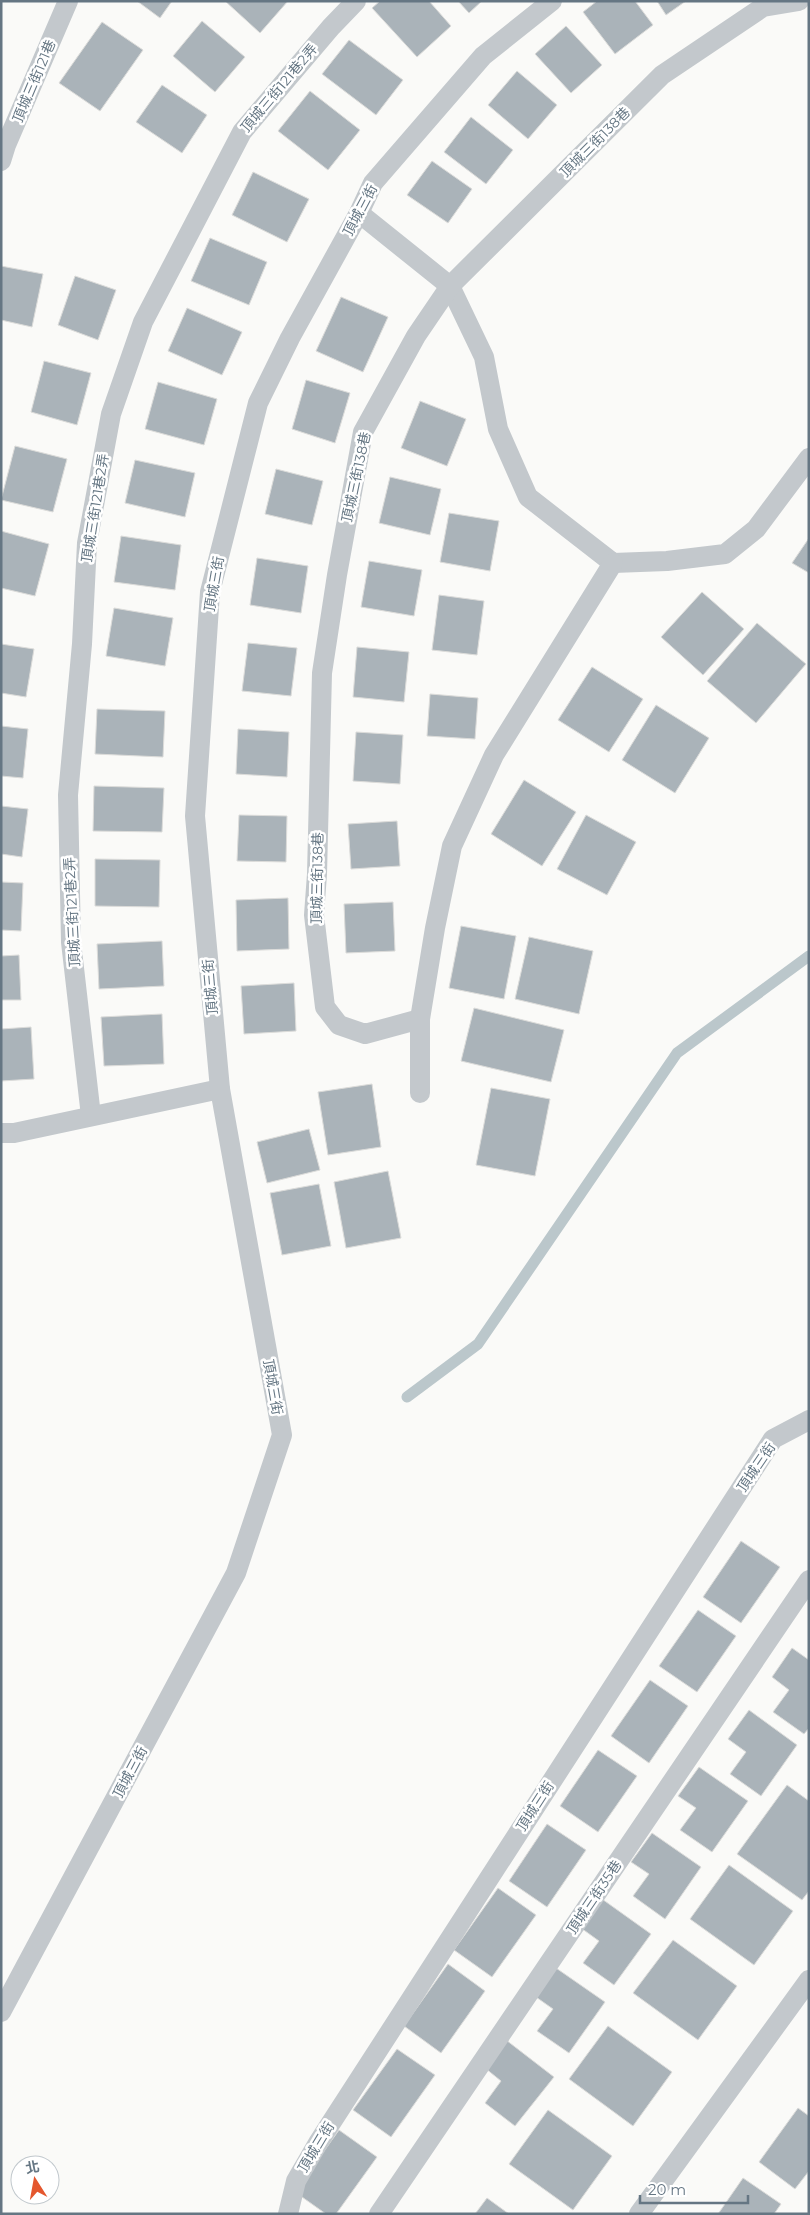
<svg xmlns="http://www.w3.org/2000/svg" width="810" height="2215" font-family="Montserrat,'Noto Sans TC',sans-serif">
  <rect width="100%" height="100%" fill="#fafaf8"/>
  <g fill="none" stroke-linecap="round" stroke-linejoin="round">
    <polyline stroke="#bbc7cb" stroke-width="11" points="407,1397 478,1344 677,1053 809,956"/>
  </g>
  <g fill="#aab3b9" stroke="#dcdcda">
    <polygon points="137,1 172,1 160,18"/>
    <polygon points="225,1 288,1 260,33"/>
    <polygon points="380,1 429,1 451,26 417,57 372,8"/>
    <polygon points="458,1 482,1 469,13"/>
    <polygon points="597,1 635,1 653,25 615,54 583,12"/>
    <polygon points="657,1 686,1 666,15"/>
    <polygon points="202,21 245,57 215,92 173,56"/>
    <polygon points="102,22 143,50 100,111 59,83"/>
    <polygon points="566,26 602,65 571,93 535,54"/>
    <polygon points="349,40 403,80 376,115 322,74"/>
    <polygon points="517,71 557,105 528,139 488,105"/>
    <polygon points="162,85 207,115 182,153 136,122"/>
    <polygon points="310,91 360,130 328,170 278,131"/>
    <polygon points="471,117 513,150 486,184 444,152"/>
    <polygon points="432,161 472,189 448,223 407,195"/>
    <polygon points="253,172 309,199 287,242 232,215"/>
    <polygon points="210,238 267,262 249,305 191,281"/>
    <polygon points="1,266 43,274 32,327 1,320"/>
    <polygon points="75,276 116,290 98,340 58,325"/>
    <polygon points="341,297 388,317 363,372 316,351"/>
    <polygon points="187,308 242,332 222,375 168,351"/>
    <polygon points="44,361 91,373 77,425 31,412"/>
    <polygon points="306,380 350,393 335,443 292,429"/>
    <polygon points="158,382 217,399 204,445 145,429"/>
    <polygon points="420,401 466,419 447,466 401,448"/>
    <polygon points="15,446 67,459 53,512 1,500"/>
    <polygon points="135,460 195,473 185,517 125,503"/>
    <polygon points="276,469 323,481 312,525 265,514"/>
    <polygon points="390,477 441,489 430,535 379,523"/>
    <polygon points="449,513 499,521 490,571 440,562"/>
    <polygon points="1,531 49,544 35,596 1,588"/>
    <polygon points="121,536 181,545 175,590 114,582"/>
    <polygon points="809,538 809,573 792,563"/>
    <polygon points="257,558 308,566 301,613 250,605"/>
    <polygon points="369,561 422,570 414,616 361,607"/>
    <polygon points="702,592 744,629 703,675 661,637"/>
    <polygon points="439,595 484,601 477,655 432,650"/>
    <polygon points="114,608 173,618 165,666 106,656"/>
    <polygon points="757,623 806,664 756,723 707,681"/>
    <polygon points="248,643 297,648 291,696 242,691"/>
    <polygon points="1,644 34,649 26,697 1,693"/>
    <polygon points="357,647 409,652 404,702 353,697"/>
    <polygon points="592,667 643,699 609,752 558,720"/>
    <polygon points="430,694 478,698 475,739 427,736"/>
    <polygon points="656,705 709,738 675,793 622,760"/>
    <polygon points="97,709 165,711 163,757 95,754"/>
    <polygon points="1,726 28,729 23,778 1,776"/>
    <polygon points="238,729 289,732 287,777 236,774"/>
    <polygon points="356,732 403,735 400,784 353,781"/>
    <polygon points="524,780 576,812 542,866 491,834"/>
    <polygon points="94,786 164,788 162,832 93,831"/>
    <polygon points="1,806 28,809 22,857 1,854"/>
    <polygon points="239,815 287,816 286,862 237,861"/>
    <polygon points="586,815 636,842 607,895 557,869"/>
    <polygon points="397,821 400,866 351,869 348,824"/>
    <polygon points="95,859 160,860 159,907 95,906"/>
    <polygon points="1,882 23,883 21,931 1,930"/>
    <polygon points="288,898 289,949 237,951 236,900"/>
    <polygon points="393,902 395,951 346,953 344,904"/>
    <polygon points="461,926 516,936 504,999 449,988"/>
    <polygon points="529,937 593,951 579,1014 515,999"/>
    <polygon points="162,941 164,986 99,989 97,944"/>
    <polygon points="19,955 21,1000 1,1000 1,956"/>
    <polygon points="294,983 296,1031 244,1034 241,986"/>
    <polygon points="474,1008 564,1030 551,1082 461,1061"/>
    <polygon points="162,1014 164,1064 104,1066 101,1017"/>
    <polygon points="31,1027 34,1079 1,1081 1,1029"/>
    <polygon points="372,1084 381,1147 328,1155 318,1092"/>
    <polygon points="491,1088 550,1099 535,1176 476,1165"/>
    <polygon points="309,1129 320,1170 267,1183 257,1142"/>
    <polygon points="388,1171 401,1238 346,1248 334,1182"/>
    <polygon points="319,1184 331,1246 282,1255 270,1193"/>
    <polygon points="741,1541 780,1567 741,1623 703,1597"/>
    <polygon points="698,1610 736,1636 697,1692 659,1666"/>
    <polygon points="792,1648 809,1660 809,1728 804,1734 773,1712 789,1690 772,1677"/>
    <polygon points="650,1680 688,1706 649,1763 611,1736"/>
    <polygon points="749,1710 797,1745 761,1796 730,1774 746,1752 728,1739"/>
    <polygon points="598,1750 637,1776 598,1832 560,1806"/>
    <polygon points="699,1767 748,1801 712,1852 680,1830 696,1808 678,1796"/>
    <polygon points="787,1785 809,1801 809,1891 802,1900 737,1854"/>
    <polygon points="547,1824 586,1850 547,1907 509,1881"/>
    <polygon points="652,1833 701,1867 665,1919 633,1896 649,1874 631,1862"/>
    <polygon points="729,1865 793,1911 754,1965 690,1919"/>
    <polygon points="498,1888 536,1915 492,1977 454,1950"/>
    <polygon points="602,1899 651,1934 614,1985 583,1963 599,1941 581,1928"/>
    <polygon points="673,1940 737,1986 698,2040 633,1993"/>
    <polygon points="448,1964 485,1991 441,2053 404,2026"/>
    <polygon points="556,1968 605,2002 569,2053 537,2031 553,2009 536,1997"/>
    <polygon points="608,2026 672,2072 633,2126 569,2079"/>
    <polygon points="506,2040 554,2077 515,2126 485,2103 501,2081 485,2068"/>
    <polygon points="397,2049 435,2075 391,2137 353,2110"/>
    <polygon points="798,2108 809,2116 809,2171 795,2189 759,2162"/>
    <polygon points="548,2110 612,2156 573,2210 509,2164"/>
    <polygon points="339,2130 377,2157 336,2214 326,2214 295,2192"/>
    <polygon points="743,2178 781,2204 774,2214 718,2214"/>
    <polygon points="487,2198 509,2214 475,2214"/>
  </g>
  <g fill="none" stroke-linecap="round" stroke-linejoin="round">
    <g stroke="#c3c8cc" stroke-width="20">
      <polyline points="1,161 6,145 68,1"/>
      <polyline points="359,213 450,286 484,357 498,429 528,497 613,563 667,561 725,554 756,529 809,458"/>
      <polyline points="420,1019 365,1034 339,1025 325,1007 314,915 317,874 322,673 337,575 363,432 416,336 450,286 662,75 763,7 799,1"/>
      <polyline points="420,1093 420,1019 435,928 452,846 494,755 613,563"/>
      <polyline points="91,1116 71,942 68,795 82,644 87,543 111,414 143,322 242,132 331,27 356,1"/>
      <polyline points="1,1133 14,1133 220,1089"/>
      <polyline points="1,2012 236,1573 282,1435 220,1089 195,816 210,592 258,403 290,338 359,213 373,183 483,56 552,1"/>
      <polyline points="288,2214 296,2181 318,2143 773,1439 809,1420"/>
      <polyline points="379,2214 809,1580"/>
      <polyline points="639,2214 809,1980"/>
    </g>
  </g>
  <g text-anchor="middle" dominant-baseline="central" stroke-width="5" stroke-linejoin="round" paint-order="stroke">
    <g font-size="14" fill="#657683" stroke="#fff">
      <text transform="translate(34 81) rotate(-67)">頂城三街121巷</text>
      <text transform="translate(279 88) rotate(-50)">頂城三街121巷2弄</text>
      <text transform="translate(595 142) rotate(-45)">頂城三街138巷</text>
      <text transform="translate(360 210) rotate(-62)">頂城三街</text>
      <text transform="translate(356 477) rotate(-78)">頂城三街138巷</text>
      <text transform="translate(95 508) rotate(-81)">頂城三街121巷2弄</text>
      <text transform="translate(214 584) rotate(-80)">頂城三街</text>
      <text transform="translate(317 878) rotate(-89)">頂城三街138巷</text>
      <text transform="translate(72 912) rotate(-93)">頂城三街121巷2弄</text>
      <text transform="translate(210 987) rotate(-95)">頂城三街</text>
      <text transform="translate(273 1387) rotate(80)">頂城三街</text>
      <text transform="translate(756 1467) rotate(-56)">頂城三街</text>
      <text transform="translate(130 1772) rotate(-62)">頂城三街</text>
      <text transform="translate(535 1806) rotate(-57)">頂城三街</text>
      <text transform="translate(594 1897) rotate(-56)">頂城三街35巷</text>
      <text transform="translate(316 2147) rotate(-59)">頂城三街</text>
    </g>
  </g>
  <rect width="810" height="2215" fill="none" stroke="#657683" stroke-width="5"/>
  <g transform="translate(35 2180) rotate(349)"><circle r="24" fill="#ffffff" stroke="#c1c8cd"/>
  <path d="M0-4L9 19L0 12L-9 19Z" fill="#e4572e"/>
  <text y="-8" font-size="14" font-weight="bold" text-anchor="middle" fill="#657683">北</text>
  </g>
  <path d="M640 2195v8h108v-8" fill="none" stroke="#657683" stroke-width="2.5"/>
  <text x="648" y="2195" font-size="15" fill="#657683" stroke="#ffffff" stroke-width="4" paint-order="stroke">20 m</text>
</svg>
